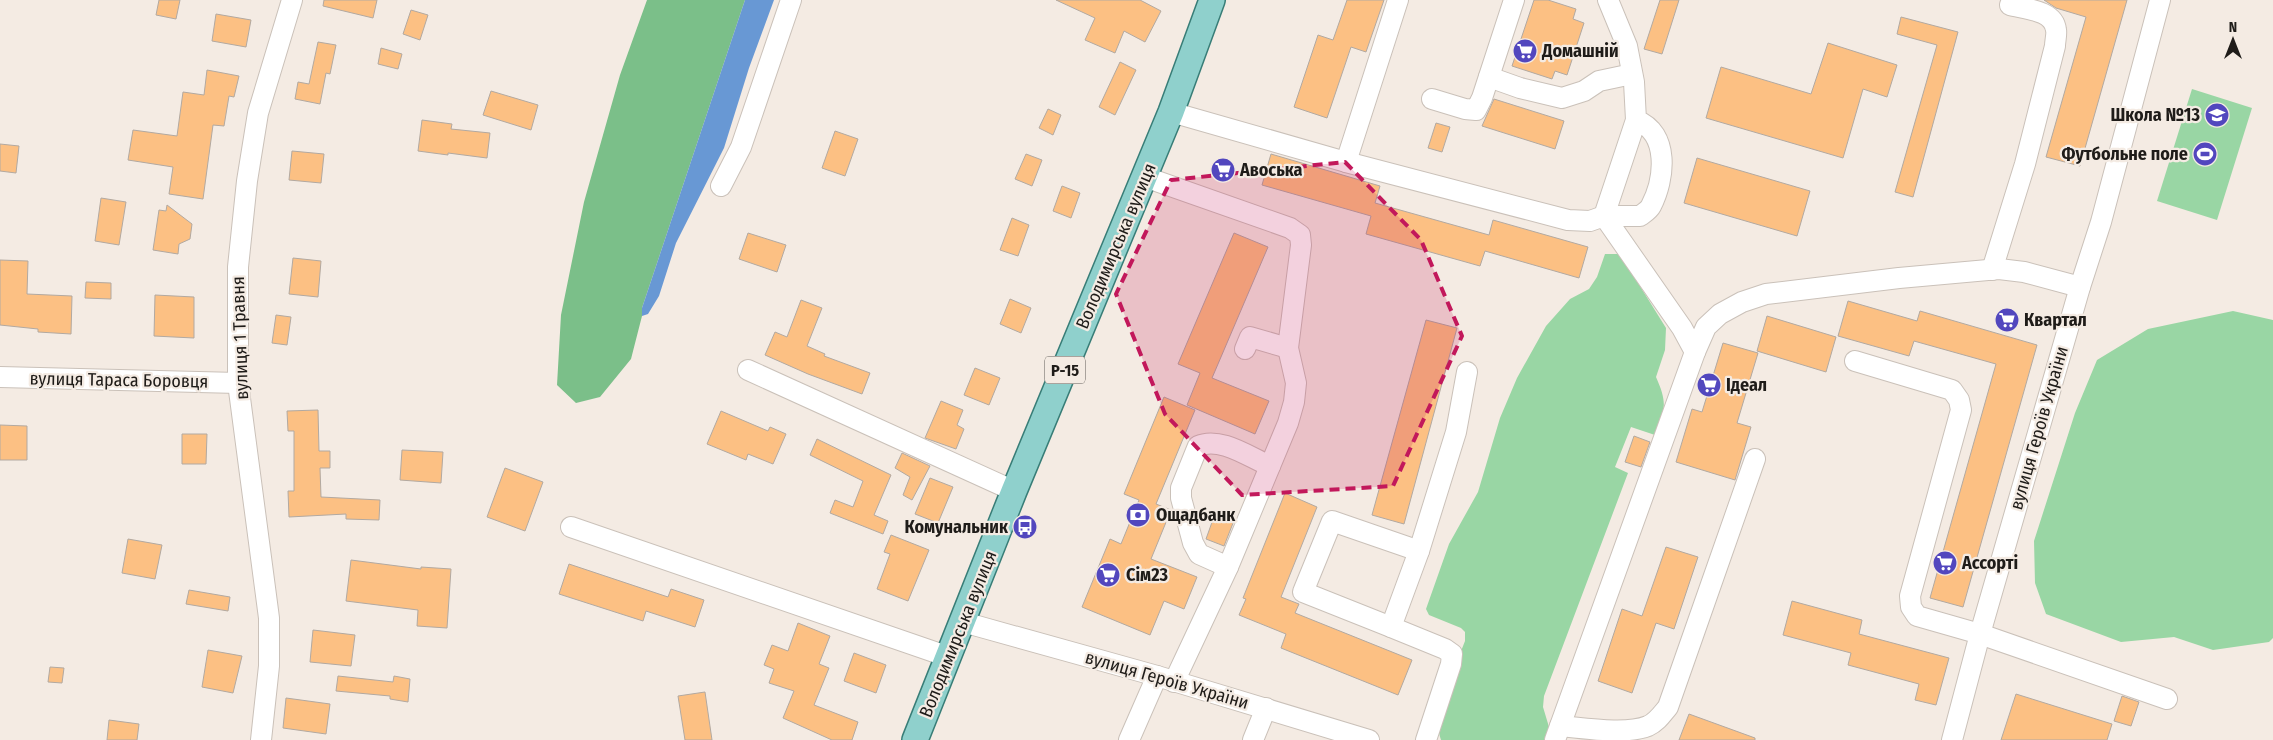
<svg xmlns="http://www.w3.org/2000/svg" width="2273" height="740" font-family="'Fira Sans Condensed',sans-serif">
  <rect width="100%" height="100%" fill="#f4ebe3"/>
  <g fill="#99d6a4">
    <polygon points="2192,89 2252,108 2217,220 2157,201"/>
    <path d="M1605 254H1620L1666 328 1665 350 1656 377C1668 404 1665 409 1655 435L1631 427 1615 467 1628 473 1544 696 1543 707 1549 727 1544 740H1441C1431 713 1455 668 1465 641V632L1461 628 1429 615 1426 609 1449 544 1478 492 1500 418 1517 378 1546 326 1570 299 1589 289 1597 277Z"/>
    <polygon points="2233,311 2273,320 2273,638 2269,642 2213,650 2174,637 2121,642 2046,614 2035,583 2034,541 2075,413 2097,360 2148,329"/>
  </g>
  <polygon fill="#7bbf89" points="647,0 745,0 642,308 642,316 631,359 600,397 576,403 557,385 561,315 584,202 620,75"/>
  <polygon fill="#6898d4" points="745,0 774,0 749,68 724,148 676,243 659,296 648,314 642,316 642,308"/>
  <g fill="#fcc083" stroke="#b2a9a1">
    <polygon points="159,0 180,0 176,19 156,15"/>
    <polygon points="324,0 377,0 373,18 323,6"/>
    <polygon points="1056,0 1140,0 1161,11 1145,42 1124,31 1115,53 1085,40 1095,18"/>
    <polygon points="1347,0 1384,0 1366,52 1351,47 1327,118 1294,107 1318,35 1333,40"/>
    <polygon points="1534,0 1548,0 1576,9 1573,19 1584,23 1567,75 1555,71 1552,79 1512,66"/>
    <polygon points="1660,0 1679,0 1662,54 1644,49"/>
    <polygon points="2044,0 2127,0 2080,166 2046,157 2086,17 2056,8"/>
    <polygon points="411,10 428,15 420,40 403,34"/>
    <polygon points="216,14 251,20 246,47 212,41"/>
    <polygon points="1901,17 1958,32 1913,197 1895,192 1937,45 1897,34"/>
    <polygon points="318,42 336,45 330,74 326,73 320,104 295,99 298,82 309,84"/>
    <polygon points="1828,43 1897,65 1887,97 1863,89 1843,158 1706,118 1721,67 1811,94"/>
    <polygon points="381,48 402,54 398,69 378,64"/>
    <polygon points="1120,62 1136,70 1115,115 1099,107"/>
    <polygon points="207,70 239,76 234,97 229,96 224,126 213,125 203,199 169,194 173,167 128,160 133,130 177,136 183,92 204,95"/>
    <polygon points="491,91 538,105 531,130 483,115"/>
    <polygon points="1494,99 1564,121 1555,149 1482,126"/>
    <polygon points="1048,109 1061,115 1053,135 1039,128"/>
    <polygon points="422,120 452,124 451,129 490,133 487,158 448,153 448,155 418,151"/>
    <polygon points="1436,123 1450,127 1442,152 1428,148"/>
    <polygon points="835,131 858,139 845,176 822,168"/>
    <polygon points="0,144 19,146 16,173 0,171"/>
    <polygon points="292,151 324,154 321,183 289,180"/>
    <polygon points="1026,154 1042,160 1032,186 1015,179"/>
    <polygon points="1271,154 1380,186 1375,203 1489,235 1493,220 1588,247 1579,278 1485,251 1480,266 1366,234 1371,216 1262,185"/>
    <polygon points="1697,158 1810,191 1797,236 1684,203"/>
    <polygon points="1062,186 1080,193 1071,218 1053,211"/>
    <polygon points="101,198 126,202 119,245 95,241"/>
    <polygon points="167,205 192,224 190,239 179,244 178,254 153,250 159,210 166,211"/>
    <polygon points="1012,218 1029,225 1018,256 1000,250"/>
    <polygon points="748,233 786,245 777,272 739,259"/>
    <polygon points="1234,233 1268,247 1212,378 1269,401 1255,434 1187,405 1200,373 1178,364"/>
    <polygon points="293,258 321,261 318,297 289,294"/>
    <polygon points="0,260 28,261 27,294 72,296 71,334 38,332 38,329 0,325"/>
    <polygon points="86,282 111,283 111,299 85,298"/>
    <polygon points="155,295 194,297 194,338 154,336"/>
    <polygon points="1010,299 1031,308 1021,333 1000,324"/>
    <polygon points="801,300 822,308 807,346 825,354 824,356 870,373 862,394 808,374 765,355 775,332 787,337"/>
    <polygon points="1848,301 1917,321 1920,311 2037,345 1963,607 1930,598 1996,364 1914,341 1909,356 1838,336"/>
    <polygon points="276,315 291,317 287,345 272,343"/>
    <polygon points="1767,316 1836,337 1826,372 1757,351"/>
    <polygon points="1426,320 1457,328 1404,524 1372,515"/>
    <polygon points="1723,343 1758,353 1737,423 1751,427 1735,480 1676,462 1692,409 1702,412"/>
    <polygon points="975,368 1000,378 989,405 964,395"/>
    <polygon points="1164,397 1195,410 1156,504 1171,510 1151,559 1197,577 1184,609 1164,601 1150,635 1082,607 1110,539 1121,544 1139,500 1124,494"/>
    <polygon points="941,401 963,410 957,425 964,429 956,449 925,438"/>
    <polygon points="318,410 319,451 330,451 330,468 320,468 321,497 380,500 379,520 346,519 346,514 289,517 288,491 294,491 294,431 288,431 287,411"/>
    <polygon points="721,411 768,431 770,427 786,434 773,464 748,454 746,460 707,444"/>
    <polygon points="0,425 27,426 27,460 0,460"/>
    <polygon points="182,434 207,434 206,464 182,464"/>
    <polygon points="1634,436 1650,442 1641,467 1625,462"/>
    <polygon points="817,439 891,475 874,515 888,521 883,534 830,513 835,500 853,507 863,481 810,455"/>
    <polygon points="402,450 443,452 441,483 400,480"/>
    <polygon points="902,453 930,466 912,500 903,495 910,477 895,468"/>
    <polygon points="505,468 543,482 525,531 487,517"/>
    <polygon points="930,478 953,487 938,523 915,514"/>
    <polygon points="1285,493 1317,507 1281,597 1299,604 1295,613 1412,660 1398,695 1281,648 1286,634 1239,615 1246,599 1243,598"/>
    <polygon points="1216,511 1235,518 1224,546 1206,539"/>
    <polygon points="891,535 929,550 908,601 877,589 890,554 884,552"/>
    <polygon points="128,539 162,545 155,579 122,573"/>
    <polygon points="1666,547 1698,557 1674,629 1656,623 1632,693 1598,681 1622,609 1642,616"/>
    <polygon points="351,560 421,569 421,567 451,569 447,628 417,626 418,610 346,601"/>
    <polygon points="569,564 668,597 671,589 704,600 695,627 646,611 643,621 559,594"/>
    <polygon points="189,590 230,597 228,611 186,604"/>
    <polygon points="1792,601 1862,620 1859,634 1949,658 1936,705 1915,700 1919,684 1848,665 1851,653 1783,635"/>
    <polygon points="798,623 830,636 819,664 829,668 814,705 858,722 852,740 832,740 783,718 794,691 769,683 774,669 764,665 772,645 788,651"/>
    <polygon points="313,630 355,635 351,666 310,662"/>
    <polygon points="208,650 242,656 233,693 202,687"/>
    <polygon points="854,653 886,665 876,693 844,681"/>
    <polygon points="50,667 64,668 62,683 48,682"/>
    <polygon points="338,676 393,682 394,676 410,679 408,702 390,699 390,696 336,691"/>
    <polygon points="705,692 712,740 685,740 678,696"/>
    <polygon points="2016,694 2112,724 2107,740 2001,740"/>
    <polygon points="2122,696 2139,702 2131,726 2114,721"/>
    <polygon points="286,698 330,704 326,734 283,728"/>
    <polygon points="1689,714 1755,738 1755,740 1679,740"/>
    <polygon points="109,720 139,724 137,740 107,740"/>
  </g>
  <g fill="none" stroke-linecap="round" stroke-linejoin="round">
    <defs>
      <g id="minor">
        <path d="M1608 0 1627 46 1634 82 1636 120 1604 216H1640C1644 213 1649 210 1651 206 1665 179 1670 133 1636 120"/>
        <polyline points="1489,77 1520,88 1562,98 1584,91 1599,81 1632,74"/>
        <polyline points="1432,99 1465,109 1476,110 1482,98 1514,0"/>
        <polyline points="1171,112 1346,162 1568,220 1590,221 1604,216 1682,328 1695,352 1555,740"/>
        <polyline points="1346,162 1398,0"/>
        <polyline points="1145,177 1290,228 1300,235 1301,245 1288,348 1296,383 1294,402 1288,423 1228,567 1174,682"/>
        <polyline points="721,186 741,147 791,0"/>
        <path d="M1992 270 2025 164 2055 46C2055 41 2057 34 2056 30 2054 10 2025 9 2010 5"/>
        <polyline points="1245,349 1250,337 1288,348"/>
        <polyline points="1695,352 1706,327 1720,314 1742,302 1766,294 1899,278 1999,269 2024,272 2080,287"/>
        <polyline points="1855,361 1952,390 1959,400 1961,410 1910,596 1911,607 1917,616 1980,634 2167,699"/>
        <polyline points="748,370 1014,491"/>
        <polyline points="0,377 238,383"/>
        <polyline points="571,527 949,657"/>
        <path d="M1228 567 1199 554 1193 543 1181 498V488L1198 446C1220 436 1249 457 1270 466"/>
        <polyline points="963,622 1157,676 1369,740"/>
        <polyline points="1391,627 1303,592 1332,521 1419,551"/>
        <path d="M1560 726C1584 728 1626 735 1648 726 1657 722 1662 714 1668 707L1755 459"/>
        <polyline points="261,740 269,666 269,618 238,383 238,267 247,181 258,113 292,0"/>
        <polyline points="1129,740 1157,676"/>
        <polyline points="1253,740 1266,708"/>
        <polyline points="1426,740 1451,664 1452,654 1445,649 1391,627 1419,551 1456,432 1467,372"/>
        <polyline points="1952,740 1980,634 2080,287 2101,222 2160,0"/>
      </g>
      <polyline id="major" points="915,740 1014,491 1171,112 1212,0"/>
    </defs>
    <use href="#minor" stroke="#cac1b9" stroke-width="22"/>
    <use href="#major" stroke="#387d77" stroke-width="28"/>
    <use href="#minor" stroke="#fff" stroke-width="20"/>
    <use href="#major" stroke="#8fd0cc" stroke-width="25"/>
  </g>
  <path fill="#c2185b" fill-opacity="0.2" stroke="#c2185b" stroke-width="4" stroke-dasharray="10 6" stroke-linejoin="round" d="M1345 162 1421 240 1462 336 1393 486 1242 495 1165 414 1116 294 1171 180Z"/>
  <defs>
    <symbol id="supermarket-disc" viewBox="-11 -11 22 22"><circle r="9.5" fill="#5247be" stroke="#f4ebe3"/><path d="M-6-5.5h2.5l.6 2H6L4.5 2H-2.5L-4.4-4H-6ZM-1.5 3.2a1.3 1.3 0 1 0 .1 0ZM3 3.2a1.3 1.3 0 1 0 .1 0Z" fill="#fff"/></symbol>
    <symbol id="school-disc" viewBox="-11 -11 22 22"><circle r="9.5" fill="#5247be" stroke="#f4ebe3"/><path d="M0-5L7-2L0 1L-7-2ZM-4 1L0 2.5L4 1V4Q0 6-4 4Z" fill="#fff"/></symbol>
    <symbol id="stadium-disc" viewBox="-11 -11 22 22"><circle r="9.5" fill="#5247be" stroke="#f4ebe3"/><path d="M0-5a6.5 5 0 1 0 0 10a6.5 5 0 1 0 0-10ZM-3.5-1.8h7v3.6h-7Z" fill="#fff"/></symbol>
    <symbol id="bank-disc" viewBox="-11 -11 22 22"><circle r="9.5" fill="#5247be" stroke="#f4ebe3"/><path d="M-6-4H6V4H-6ZM0-2.3a2.3 2.3 0 1 0 0 4.6a2.3 2.3 0 1 0 0-4.6Z" fill="#fff"/></symbol>
    <symbol id="bus-disc" viewBox="-11 -11 22 22"><circle r="9.5" fill="#5247be" stroke="#f4ebe3"/><path d="M-5-6H5V4H4V6H2V4H-2V6H-4V4H-5ZM-3.5-4V0h7V-4ZM-3.5 1.2v1.5H-2V1.2ZM2 1.2v1.5H3.5V1.2Z" fill="#fff"/></symbol>
  </defs>
  <g fill-rule="evenodd">
    <use href="#supermarket-disc" x="1511" y="37" width="28" height="28"/>
    <use href="#school-disc" x="2203" y="101" width="28" height="28"/>
    <use href="#stadium-disc" x="2191" y="140" width="28" height="28"/>
    <use href="#supermarket-disc" x="1209" y="156" width="28" height="28"/>
    <use href="#supermarket-disc" x="1993" y="306" width="28" height="28"/>
    <use href="#supermarket-disc" x="1695" y="371" width="28" height="28"/>
    <use href="#bank-disc" x="1124" y="501" width="28" height="28"/>
    <use href="#bus-disc" x="1011" y="513" width="28" height="28"/>
    <use href="#supermarket-disc" x="1931" y="549" width="28" height="28"/>
    <use href="#supermarket-disc" x="1094" y="561" width="28" height="28"/>
  </g>
  <g text-anchor="middle" dominant-baseline="central" stroke-width="4.5" stroke-linejoin="round" paint-order="stroke">
    <rect fill="#f4ebe3" stroke="#5f5a56" stroke-width="1" x="1045" y="356.5" width="40" height="27" rx="4"/>
    <g font-size="16" font-weight="bold" fill="#1f1c19">
      <text x="1065" y="370">Р-15</text>
    </g>
    <g font-size="18" font-weight="bold" fill="#1f1c19" stroke="#f4ebe3" text-anchor="start">
      <text x="1542" y="51">Домашній</text>
      <text x="2200" y="115" text-anchor="end">Школа №13</text>
      <text x="2188" y="154" text-anchor="end">Футбольне поле</text>
      <text x="1240" y="170">Авоська</text>
      <text x="2024" y="320">Квартал</text>
      <text x="1726" y="385">Ідеал</text>
      <text x="1156" y="515">Ощадбанк</text>
      <text x="1008" y="527" text-anchor="end">Комунальник</text>
      <text x="1962" y="563">Ассорті</text>
      <text x="1126" y="575">Сім23</text>
    </g>
    <g font-size="18" fill="#1f1c19" stroke="#f4ebe3">
      <text transform="translate(1116 246) rotate(-67)">Володимирська вулиця</text>
      <text transform="translate(240 338) rotate(-92)">вулиця 1 Травня</text>
      <text transform="translate(119 380) rotate(1)">вулиця Тараса Боровця</text>
      <text transform="translate(2039 428) rotate(-74)">вулиця Героїв України</text>
      <text transform="translate(958 634) rotate(-68)">Володимирська вулиця</text>
      <text transform="translate(1167 680) rotate(16)">вулиця Героїв України</text>
    </g>
  </g>
  <g transform="translate(2233 40)" stroke="#f4ebe3" stroke-width="4" paint-order="stroke">
  <path d="M0-4L9 19L0 12L-9 19Z" fill="#1f1c19"/>
  <text y="-8" font-size="14" font-weight="bold" text-anchor="middle" fill="#1f1c19">N</text>
  </g>
</svg>
